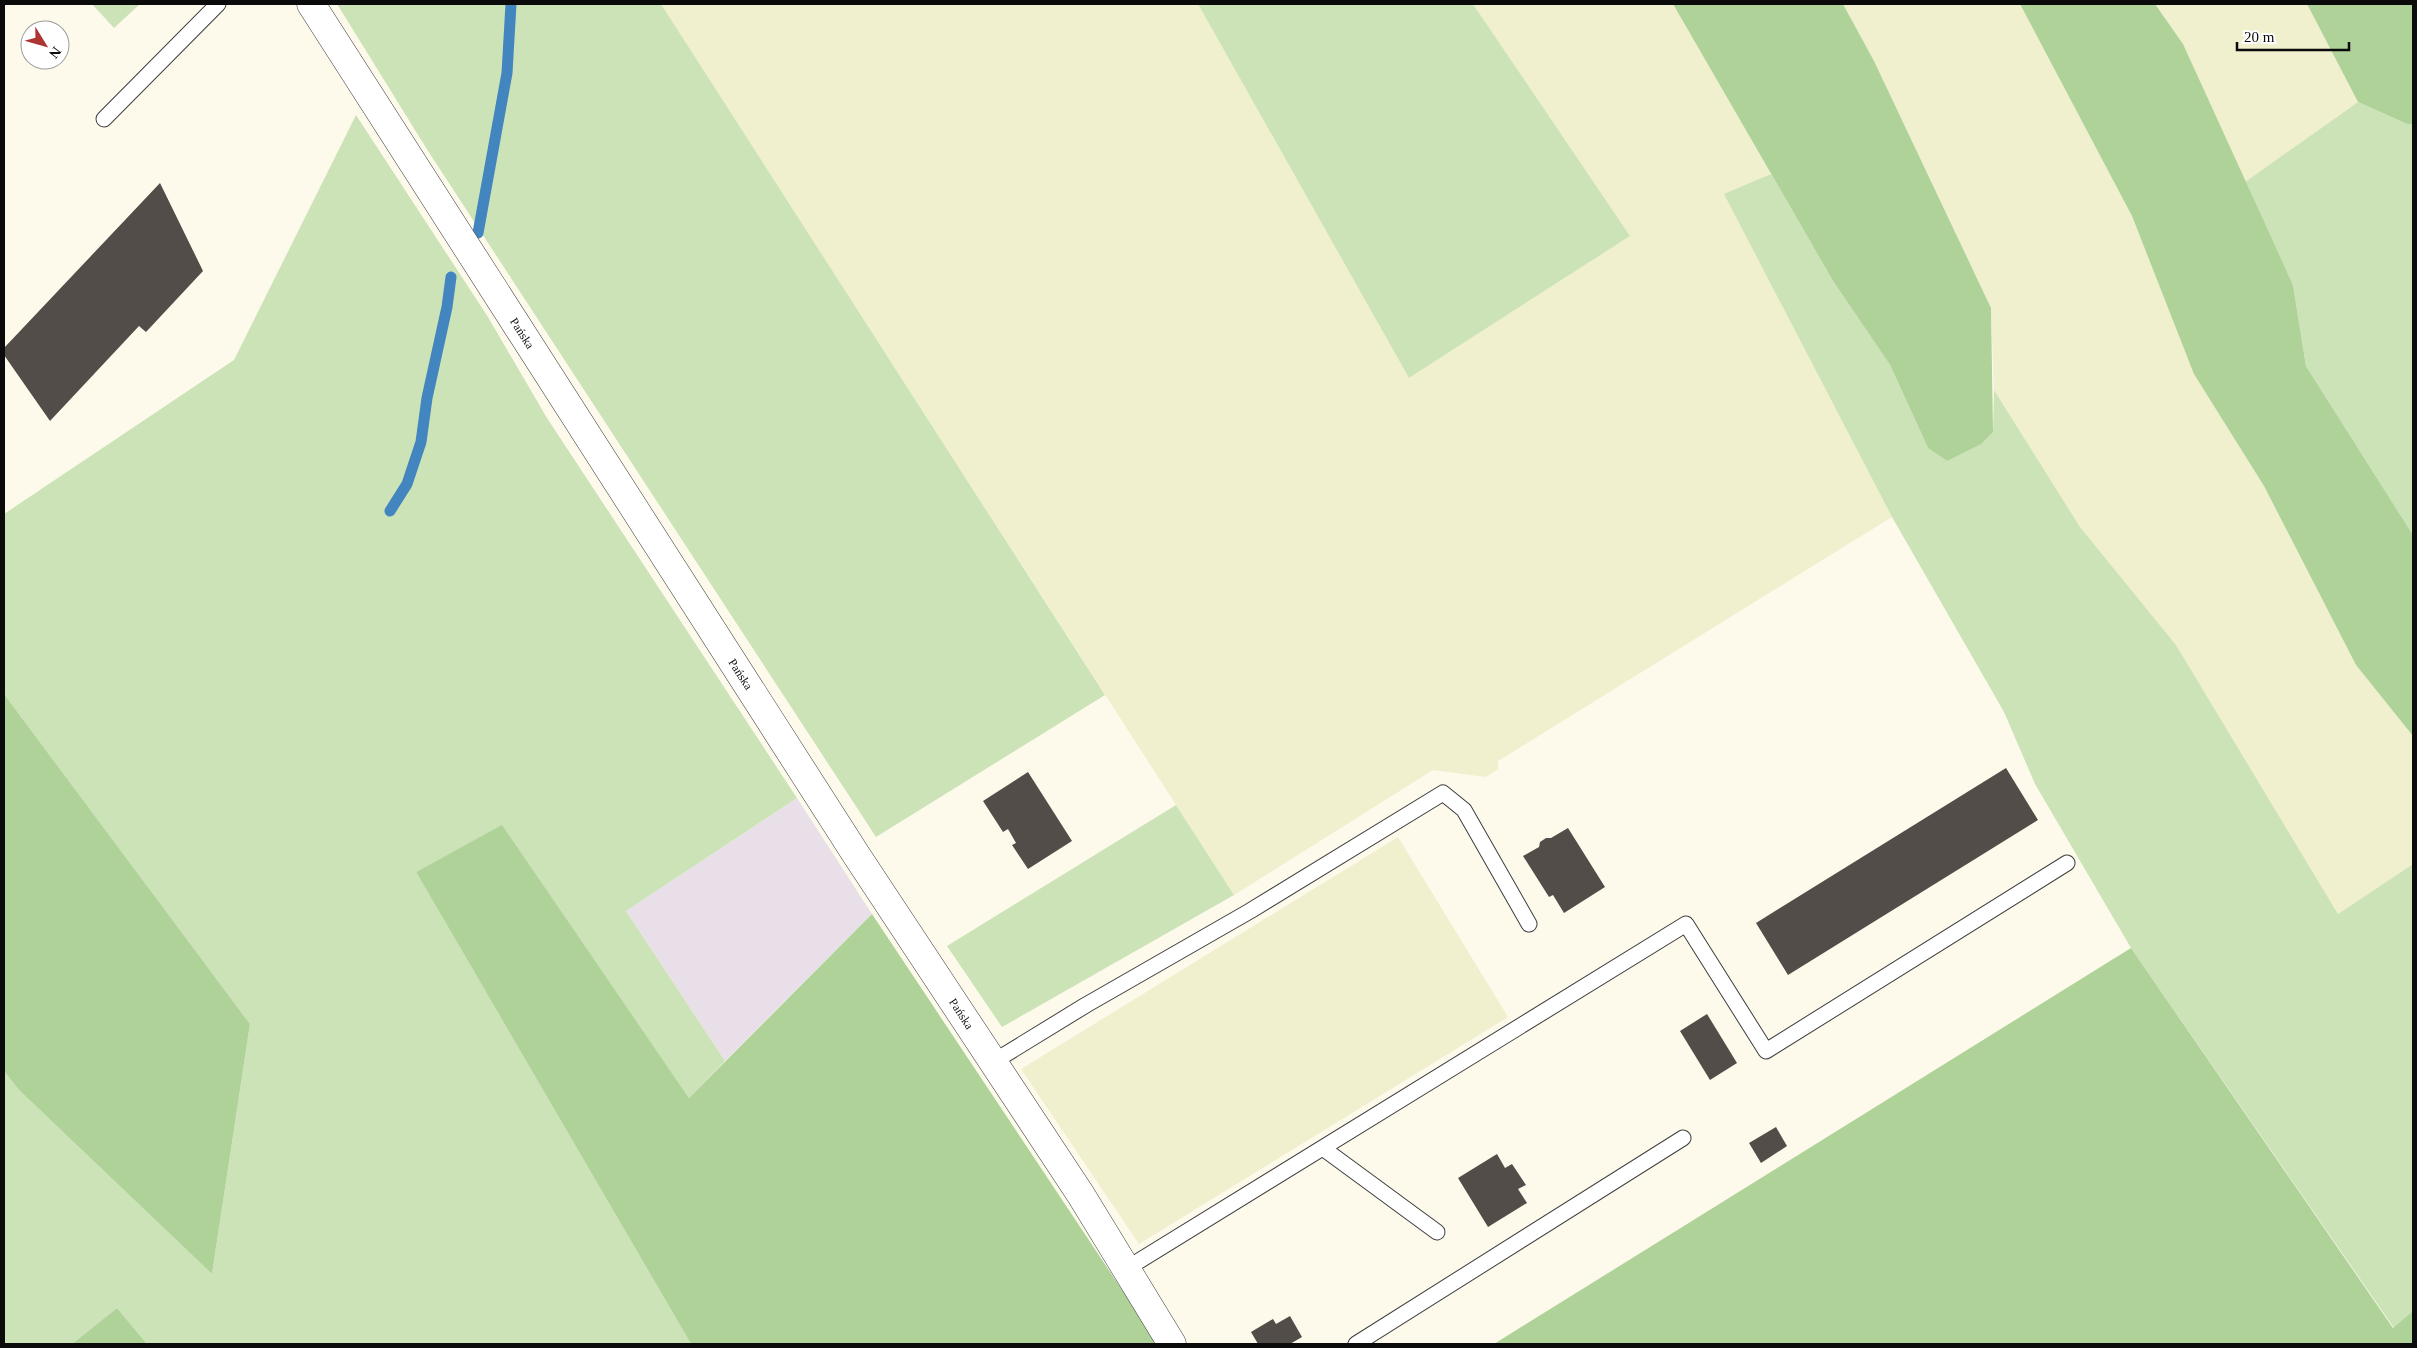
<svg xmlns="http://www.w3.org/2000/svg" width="2417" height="1348" font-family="Georgia,serif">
  <rect width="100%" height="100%" fill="#fdfaeb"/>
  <polygon fill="#e9dfe9" points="797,798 872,914 725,1061 626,911"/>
  <g fill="#f0efce">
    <polygon points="661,4 1198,4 1409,378 1630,236 1473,4 1673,4 1771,174 1725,195 1892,517 1498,761 1498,769 1486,777 1433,770 1234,895"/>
    <polygon points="1843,4 2020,4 2132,216 2195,374 2264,486 2356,665 2413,736 2413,864 2338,914 2176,645 2080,527 1994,390 1991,308 1874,61"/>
    <polygon points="2155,4 2307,4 2358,102 2245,182 2183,44"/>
    <polygon points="1398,837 1508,1017 1139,1244 1021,1069"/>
  </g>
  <g fill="#cce3b8">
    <polygon points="92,4 140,4 114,28"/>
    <polygon points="337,4 661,4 1105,695 876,837 428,151"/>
    <polygon points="1198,4 1473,4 1630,236 1409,378"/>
    <polygon points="2358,102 2407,124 2413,124 2413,535 2306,366 2293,285 2245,182"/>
    <polygon points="356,115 488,317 547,418 797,798 626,911 725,1061 689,1098 502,826 416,872 691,1344 147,1344 117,1308 72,1344 4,1344 4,1071 19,1090 212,1274 250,1024 4,694 4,514 234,360"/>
    <polygon points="1771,174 1833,281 1890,365 1928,448 1947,461 1993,432 1994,390 2080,527 2176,645 2338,914 2413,864 2413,1311 2394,1328 2131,948 2035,784 2004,712 1892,517 1724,194"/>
    <polygon points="1176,805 1234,895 1002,1027 947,946"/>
  </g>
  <g fill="#afd299">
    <polygon points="1673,4 1843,4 1874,61 1991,308 1993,432 1981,444 1947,461 1928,448 1890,365 1833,281"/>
    <polygon points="2020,4 2155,4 2183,44 2293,285 2306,366 2413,535 2413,736 2356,665 2264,486 2194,374 2132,216"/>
    <polygon points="2307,4 2413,4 2413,124 2407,124 2358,102"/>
    <polygon points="4,694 250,1024 212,1274 19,1090 4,1071"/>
    <polygon points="502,825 689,1098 872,914 1158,1344 691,1344 416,872"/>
    <polygon points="2131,948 2393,1328 2413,1311 2413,1344 1494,1344"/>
    <polygon points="117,1308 147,1344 72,1344"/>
  </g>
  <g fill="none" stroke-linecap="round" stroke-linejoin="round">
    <g stroke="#4385be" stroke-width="11">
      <polyline points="478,233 507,73 511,4"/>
      <polyline points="390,511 407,484 421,442 427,398 447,307 451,277"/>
    </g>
  </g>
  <g fill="#524d48">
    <polygon points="160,183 203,271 146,332 139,326 50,421 4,355 4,348"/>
    <polygon points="2006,768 2038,820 1788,975 1756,923"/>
    <polygon points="1028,772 1072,841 1028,869 1012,845 1016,843 1008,829 1003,832 983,801"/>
    <polygon points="1568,828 1605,887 1564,913 1553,895 1549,897 1523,856 1539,847 1540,842 1546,838 1551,838"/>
    <polygon points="1707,1014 1737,1063 1710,1080 1680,1031"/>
    <polygon points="1776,1127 1787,1146 1761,1163 1749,1143"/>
    <polygon points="1497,1154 1505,1168 1512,1164 1526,1185 1518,1189 1527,1203 1488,1227 1458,1178"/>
    <polygon points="1290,1316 1302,1337 1290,1344 1258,1344 1251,1332 1273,1319 1276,1324"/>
  </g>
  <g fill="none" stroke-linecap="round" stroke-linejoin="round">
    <defs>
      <g id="service">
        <polyline points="104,119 218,4"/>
        <polyline points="993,1062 1086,1005 1250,911 1443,793 1464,810 1529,924"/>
        <polyline points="1324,1149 1437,1232"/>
        <polyline points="1126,1269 1686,924 1766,1051 2067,863"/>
        <polyline points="1356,1344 1683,1138"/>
      </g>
      <g id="minor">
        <path id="s1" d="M311 4 857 856 1081 1195 1172 1344"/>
      </g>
    </defs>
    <use href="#service" stroke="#3e3e3e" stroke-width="17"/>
    <use href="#minor" stroke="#3e3e3e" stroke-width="29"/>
    <use href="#service" stroke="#fff" stroke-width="15"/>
    <use href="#minor" stroke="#fff" stroke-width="28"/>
  </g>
  <g text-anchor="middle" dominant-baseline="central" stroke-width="5" stroke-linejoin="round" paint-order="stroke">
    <g font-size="12" fill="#0b0b0b" stroke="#fff">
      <text stroke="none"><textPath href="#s1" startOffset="391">Pańska</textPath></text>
      <text stroke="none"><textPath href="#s1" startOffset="796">Pańska</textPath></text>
      <text stroke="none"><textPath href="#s1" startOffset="1201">Pańska</textPath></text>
    </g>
  </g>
  <rect width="2417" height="1348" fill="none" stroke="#0b0b0b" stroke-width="10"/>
  <g transform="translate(45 45) rotate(127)"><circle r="24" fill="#ffffff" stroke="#9d9d9d"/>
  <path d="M0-4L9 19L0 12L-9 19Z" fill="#ac3432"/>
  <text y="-8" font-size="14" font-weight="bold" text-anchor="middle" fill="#0b0b0b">N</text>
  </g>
  <path d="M2237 42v8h112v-8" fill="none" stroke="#0b0b0b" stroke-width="2.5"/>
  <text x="2244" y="42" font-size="15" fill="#0b0b0b" stroke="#ffffff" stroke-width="4" paint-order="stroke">20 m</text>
</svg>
